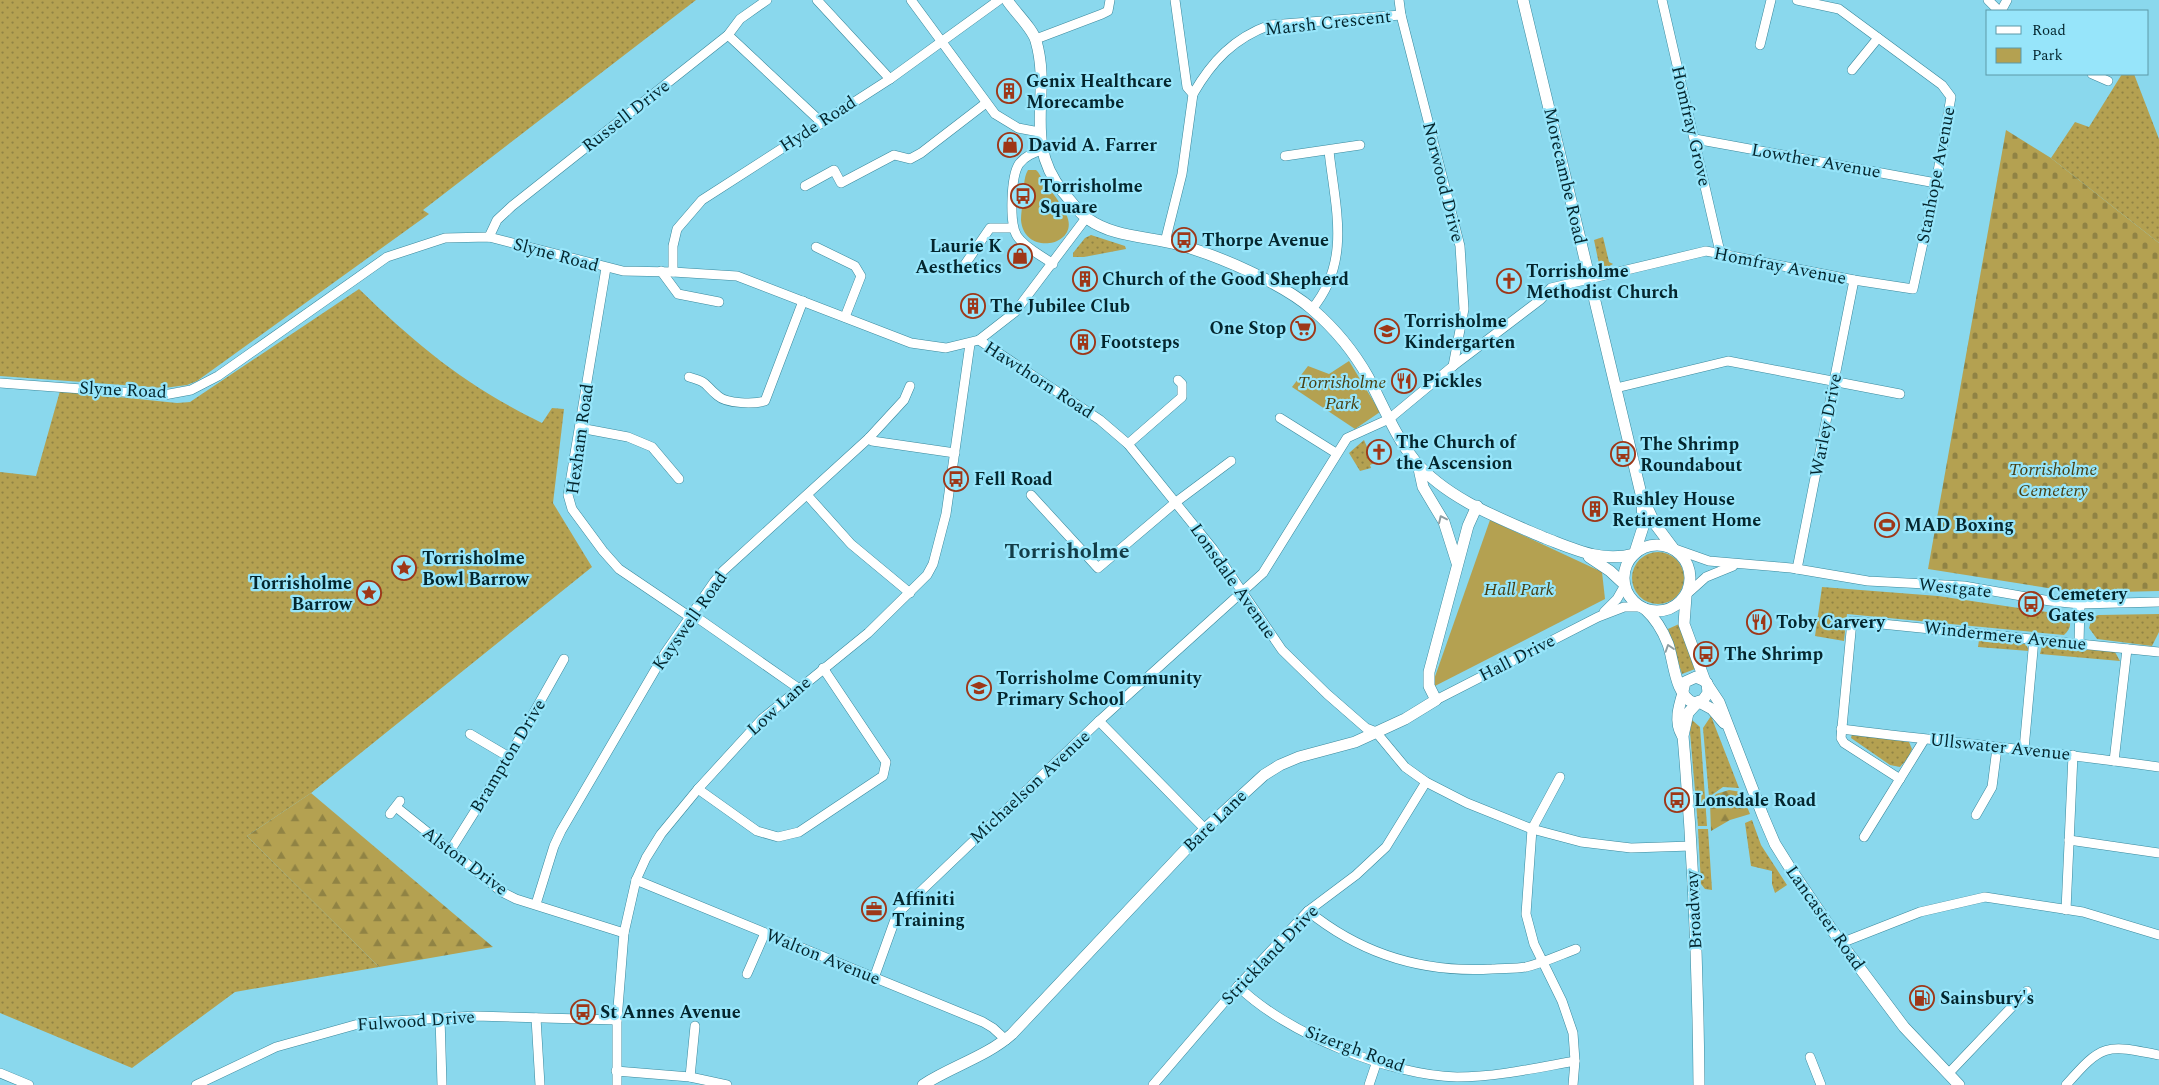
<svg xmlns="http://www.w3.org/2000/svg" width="2159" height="1085" font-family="Spectral,serif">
  <defs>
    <pattern id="grass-dots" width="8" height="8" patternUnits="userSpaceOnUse" patternTransform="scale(1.25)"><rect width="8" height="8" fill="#b4a151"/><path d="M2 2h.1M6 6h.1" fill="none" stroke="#908344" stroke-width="1.8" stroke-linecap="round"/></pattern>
    <pattern id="forest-firs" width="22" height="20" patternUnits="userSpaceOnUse" patternTransform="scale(1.25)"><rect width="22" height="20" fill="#b4a151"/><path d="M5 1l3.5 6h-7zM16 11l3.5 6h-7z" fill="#908344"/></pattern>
    <pattern id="cemetery-stones" width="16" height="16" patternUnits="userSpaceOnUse" patternTransform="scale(1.25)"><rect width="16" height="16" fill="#b4a151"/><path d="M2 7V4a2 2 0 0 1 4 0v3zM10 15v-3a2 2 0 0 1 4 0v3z" fill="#908344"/></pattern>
  </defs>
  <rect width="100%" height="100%" fill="#8ad8ed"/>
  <g fill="url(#grass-dots)">
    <polygon points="0,0 696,0 423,210 429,214 197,381 187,385 164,388 0,376"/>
    <polygon points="2122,74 2134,74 2159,139 2159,243 2051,158 2075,122 2089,127"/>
    <polygon points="1091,235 1125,246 1126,249 1084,257 1073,257 1073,253 1085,238"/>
    <polygon points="1603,237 1609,262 1613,264 1608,267 1599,264 1594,240"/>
    <path d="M359 289C419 347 466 386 542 423L552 408 564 409 553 503 592 567 311 793 247 836 379 967 235 992 132 1068 0 1013V472L36 476 60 391 177 403 190 402Z"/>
    <polygon points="1364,440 1374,463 1370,465 1371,468 1360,471 1349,453"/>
    <circle cx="1658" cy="578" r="26"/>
    <path d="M1822 587 1938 596 2067 615C2072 623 2071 629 2064 635L1847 614 1844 641 1815 636Z"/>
    <polygon points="2159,614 2159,632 2152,646 2097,639 2089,628 2092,618 2098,615"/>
    <polygon points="1679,624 1695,669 1682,674 1668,629"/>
    <polygon points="1979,640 2026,644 2029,651 1978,647"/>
    <polygon points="2047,645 2115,652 2120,661 2040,654 2042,646"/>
    <polygon points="1711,716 1739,788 1723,787 1709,797 1703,728"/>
    <polygon points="1692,720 1700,727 1707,826 1698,826 1690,732"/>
    <polygon points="1852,734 1909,742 1912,749 1908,758 1900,767 1890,765 1851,738"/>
    <polygon points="1752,820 1761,845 1787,885 1775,893 1772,884 1772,871 1751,866 1745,823"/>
    <polygon points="1698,829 1708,829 1712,890 1705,889 1701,884"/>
  </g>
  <g fill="url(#forest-firs)">
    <polygon points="1729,790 1741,792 1750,814 1730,820 1711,831 1710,803 1716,794"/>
    <polygon points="311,793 493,947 379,967 247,836"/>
  </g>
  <polygon fill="url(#cemetery-stones)" points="2006,130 2051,158 2159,243 2159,591 2079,593 1928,569"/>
  <g fill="#b4a151">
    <path d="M1028 170H1036L1038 172C1046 186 1059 199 1066 214 1082 245 1024 258 1021 220 1021 214 1022 207 1023 201 1024 191 1023 178 1028 170Z"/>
    <polygon points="1349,361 1380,412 1355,429 1292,387 1308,366 1329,374"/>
    <polygon points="1490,520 1602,572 1605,599 1431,688"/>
  </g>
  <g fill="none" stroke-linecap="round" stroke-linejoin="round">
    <defs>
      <g id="minor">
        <polyline points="817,0 890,79"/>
        <polyline points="911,0 995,114 1018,128 1039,132"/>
        <polyline points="1399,0 1401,15 1460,246 1464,309 1453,366"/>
        <polyline points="1662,0 1720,252"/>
        <polyline points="1988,0 1999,11"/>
        <polyline points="2001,11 2007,0"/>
        <polyline points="728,35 821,122"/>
        <polyline points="1036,39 1102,14 1108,11 1110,0"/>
        <polyline points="1760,45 1771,0"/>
        <polyline points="1852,70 1878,38"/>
        <polyline points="2092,74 2108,81"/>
        <path d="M1193 94C1212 61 1234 38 1270 25L1401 15"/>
        <polyline points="1695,139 1936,183"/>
        <path d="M1042 150C1033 153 1025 156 1019 164 1011 176 1009 223 1017 236 1025 248 1041 255 1053 264"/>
        <polyline points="1285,156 1360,145"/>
        <polyline points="805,186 834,170 841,183 894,155 910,159 921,153 986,103"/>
        <polyline points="489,237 497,220 512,206 728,35 740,19 767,0"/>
        <polyline points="1165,242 1182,174 1193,94 1187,87 1175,0"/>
        <polyline points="816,247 855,266 861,276 845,317"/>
        <polyline points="606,268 568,495 572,509 603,551 619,569 690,617"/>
        <polyline points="961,270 990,228 1012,228"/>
        <polyline points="661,271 678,294 719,302"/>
        <polyline points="673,272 673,246 677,229 702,200 890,79 999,0"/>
        <path d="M1312 309C1352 261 1335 207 1329 151"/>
        <polyline points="979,340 1100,420 1128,444 1213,549 1282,650 1327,694 1366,728 1376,732 1405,767 1426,782 1467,803 1532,829 1581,842 1631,848 1691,846"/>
        <path d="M689 377C710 383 703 384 718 396 727 404 754 404 765 401L803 301"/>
        <polyline points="0,383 164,395 191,390 218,376 387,257 445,238 489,237 623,271 673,272 737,276 911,343 946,348 979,340 1015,312 1086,218"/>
        <polyline points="1616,388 1728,361 1900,394"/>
        <polyline points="1280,418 1336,453"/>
        <polyline points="580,428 628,437 652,447 679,479"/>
        <polyline points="869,438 872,441 955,453"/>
        <polyline points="1128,444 1182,397 1182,384 1178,380"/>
        <polyline points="1031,495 1098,568 1176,502 1231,461"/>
        <polyline points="808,496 851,544 910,593"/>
        <polyline points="1675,549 1709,561 1791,568 1868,581 1964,586 2050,601 2080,604 2159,602"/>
        <polyline points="1797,569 1854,280"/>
        <polyline points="1687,594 1706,577 1733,566"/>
        <polyline points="1604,612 1617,599 1625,585"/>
        <polyline points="692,614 798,688"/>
        <polyline points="2079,644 2080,604"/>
        <polyline points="1436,700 1598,617 1624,607 1641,607"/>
        <polyline points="1099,721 1205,829"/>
        <path d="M1841 729C1947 742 2053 752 2159 767"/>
        <polyline points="470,734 509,757"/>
        <polyline points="2024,749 2034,639"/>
        <polyline points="2114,761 2127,649"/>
        <polyline points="1560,777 1532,829 1526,914 1534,944 1562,1001 1573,1033 1575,1061 1573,1085"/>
        <polyline points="1900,779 1844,743 1841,738 1852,621 2159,652"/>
        <polyline points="698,789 757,831 778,837 799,832 883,776 886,762 823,668"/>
        <polyline points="396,807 502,892 516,899 624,933"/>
        <polyline points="390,814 400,801"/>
        <polyline points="1976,815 1992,787 1997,748"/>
        <polyline points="1864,837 1924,740"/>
        <polyline points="2069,840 2159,853"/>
        <polyline points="450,851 509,757 564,659"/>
        <polyline points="636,880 983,1022 993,1028 1006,1040"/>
        <polyline points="536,904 554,846 561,831 665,653 714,582 723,571 869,438 904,400 910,386"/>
        <polyline points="2066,910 2073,755"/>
        <path d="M1308 911C1361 954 1424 973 1492 969 1503 968 1515 969 1526 967 1543 963 1560 955 1576 949"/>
        <polyline points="1841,943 1920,912 1985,897 2083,912 2159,935"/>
        <polyline points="747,974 765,933"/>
        <polyline points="874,978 897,914 1099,721 1263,573 1347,438 1389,419 1453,366 1540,300 1551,288 1706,251 1854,280 1913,289 1936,183 1951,97 1942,85 1839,9 1797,0"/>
        <path d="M1238 986C1285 1033 1391 1076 1457 1077 1496 1077 1536 1068 1575 1061"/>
        <polyline points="440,1017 442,1085"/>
        <polyline points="536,1018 540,1085"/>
        <polyline points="1810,1057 1821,1085"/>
        <polyline points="616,1071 690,1077 727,1085"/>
        <polyline points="0,1073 29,1085"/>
        <polyline points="1948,1074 2027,991"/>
        <polyline points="690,1077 695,1026"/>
        <polyline points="196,1085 276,1047 362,1023 475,1016 617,1020"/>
        <polyline points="617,1085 617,1020 624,933 636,880 646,858 661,834 698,789 762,719 868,633 927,575 933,564 946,514 970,344"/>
        <polyline points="1153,1085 1238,986 1308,911 1356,875 1386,847 1426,782"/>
        <polyline points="1369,1085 1377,1061"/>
        <path d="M2066 1085C2102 1044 2105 1044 2159 1055"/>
      </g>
      <g id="major">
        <path d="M1007 0C1014 11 1033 29 1036 41 1052 96 1022 141 1063 192 1070 200 1079 213 1088 219 1115 238 1149 236 1180 245 1219 256 1282 283 1312 309 1334 328 1354 352 1368 377 1383 405 1395 436 1415 461 1447 499 1501 519 1545 538 1574 549 1602 563 1634 554"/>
        <polyline points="1523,0 1642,498 1643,527 1635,552"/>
        <polyline points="1418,464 1423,487 1444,522 1457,563"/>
        <polyline points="1646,505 1655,524 1673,548"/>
        <circle cx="1657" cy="578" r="33"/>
        <polyline points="1589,557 1610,571 1624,584"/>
        <polyline points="1686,596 1684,624 1705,681"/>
        <path d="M1645 609C1656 619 1663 631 1668 644 1674 661 1675 696 1694 703L1703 700 1708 693 1707 683"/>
        <polyline points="1683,691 1685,682 1696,677 1705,681 1719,702 1763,816 1775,844 1790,868 1841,943 1904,1027 1959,1085"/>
        <path d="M1698 702 1688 713 1683 736C1693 852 1698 969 1699 1085"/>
        <polyline points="1699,702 1712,709 1724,723"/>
        <path d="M1682 735C1674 722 1679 706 1683 693"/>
        <path d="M923 1085C952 1066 986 1057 1012 1034L1205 829 1264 775 1280 765 1299 757 1355 742 1405 719 1436 700 1429 686V672L1468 526 1477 506"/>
      </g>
    </defs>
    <use href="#minor" stroke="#39889c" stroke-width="10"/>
    <use href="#major" stroke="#39889c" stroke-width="12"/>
    <use href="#minor" stroke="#fff" stroke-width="9"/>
    <use href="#major" stroke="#fff" stroke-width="11"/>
  </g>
  <defs><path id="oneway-chevron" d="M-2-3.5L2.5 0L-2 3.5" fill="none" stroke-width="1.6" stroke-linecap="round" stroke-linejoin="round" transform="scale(1.25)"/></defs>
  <g stroke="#8e9da1">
    <use href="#oneway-chevron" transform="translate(1442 519) rotate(-115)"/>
    <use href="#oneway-chevron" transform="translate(1669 648) rotate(-108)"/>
  </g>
  <defs>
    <symbol id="building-ring" viewBox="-11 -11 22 22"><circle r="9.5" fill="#97e5fa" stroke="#9e3718" stroke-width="1.5"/><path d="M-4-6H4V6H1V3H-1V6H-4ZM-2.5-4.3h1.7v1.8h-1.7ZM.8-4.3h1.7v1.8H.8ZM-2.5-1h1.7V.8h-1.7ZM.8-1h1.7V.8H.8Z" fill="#9e3718"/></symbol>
    <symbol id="shop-ring" viewBox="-11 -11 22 22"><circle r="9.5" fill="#97e5fa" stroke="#9e3718" stroke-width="1.5"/><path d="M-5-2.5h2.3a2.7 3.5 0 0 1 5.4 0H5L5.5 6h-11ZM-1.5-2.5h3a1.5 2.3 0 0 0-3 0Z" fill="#9e3718"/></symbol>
    <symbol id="bus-ring" viewBox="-11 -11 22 22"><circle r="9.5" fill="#97e5fa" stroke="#9e3718" stroke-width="1.5"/><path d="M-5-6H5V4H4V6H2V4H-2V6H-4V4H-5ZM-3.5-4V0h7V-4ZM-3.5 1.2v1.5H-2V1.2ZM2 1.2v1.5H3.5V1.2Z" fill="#9e3718"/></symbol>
    <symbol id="church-ring" viewBox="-11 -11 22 22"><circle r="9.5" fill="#97e5fa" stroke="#9e3718" stroke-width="1.5"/><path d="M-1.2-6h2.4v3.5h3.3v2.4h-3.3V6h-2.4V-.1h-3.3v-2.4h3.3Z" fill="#9e3718"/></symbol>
    <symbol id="supermarket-ring" viewBox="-11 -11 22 22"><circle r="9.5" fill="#97e5fa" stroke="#9e3718" stroke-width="1.5"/><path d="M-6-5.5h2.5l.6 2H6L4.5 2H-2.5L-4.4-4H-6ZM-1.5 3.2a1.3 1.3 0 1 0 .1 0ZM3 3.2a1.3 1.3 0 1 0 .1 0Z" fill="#9e3718"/></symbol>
    <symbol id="school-ring" viewBox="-11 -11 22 22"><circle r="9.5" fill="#97e5fa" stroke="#9e3718" stroke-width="1.5"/><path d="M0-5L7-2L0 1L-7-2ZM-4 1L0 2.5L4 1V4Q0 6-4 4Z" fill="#9e3718"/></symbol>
    <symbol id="restaurant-ring" viewBox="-11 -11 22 22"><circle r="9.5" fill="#97e5fa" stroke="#9e3718" stroke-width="1.5"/><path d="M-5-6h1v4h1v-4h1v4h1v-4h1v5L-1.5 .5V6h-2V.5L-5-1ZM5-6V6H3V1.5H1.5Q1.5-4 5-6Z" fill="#9e3718"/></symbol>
    <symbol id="stadium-ring" viewBox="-11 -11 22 22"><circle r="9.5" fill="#97e5fa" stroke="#9e3718" stroke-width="1.5"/><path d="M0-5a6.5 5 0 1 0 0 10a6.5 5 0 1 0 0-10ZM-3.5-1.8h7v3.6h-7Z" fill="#9e3718"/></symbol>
    <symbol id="sight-ring" viewBox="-11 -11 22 22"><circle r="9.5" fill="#97e5fa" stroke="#9e3718" stroke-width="1.5"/><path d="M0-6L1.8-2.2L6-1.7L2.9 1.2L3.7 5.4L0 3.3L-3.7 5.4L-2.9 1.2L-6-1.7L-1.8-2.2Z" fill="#9e3718"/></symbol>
    <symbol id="office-ring" viewBox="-11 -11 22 22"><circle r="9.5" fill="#97e5fa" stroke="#9e3718" stroke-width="1.5"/><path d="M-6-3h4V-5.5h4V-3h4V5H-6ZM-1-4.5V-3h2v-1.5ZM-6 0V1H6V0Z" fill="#9e3718"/></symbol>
    <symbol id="fuel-ring" viewBox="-11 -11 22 22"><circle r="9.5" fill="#97e5fa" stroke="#9e3718" stroke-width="1.5"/><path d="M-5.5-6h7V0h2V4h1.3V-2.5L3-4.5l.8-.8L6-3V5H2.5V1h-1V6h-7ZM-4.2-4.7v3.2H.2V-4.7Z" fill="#9e3718"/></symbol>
  </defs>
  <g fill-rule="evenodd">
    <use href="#building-ring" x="995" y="77" width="28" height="28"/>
    <use href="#shop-ring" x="996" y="131" width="28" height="28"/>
    <use href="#bus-ring" x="1009" y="182" width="28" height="28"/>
    <use href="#bus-ring" x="1170" y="226" width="28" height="28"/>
    <use href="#shop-ring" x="1006" y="242" width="28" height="28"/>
    <use href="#building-ring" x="1071" y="265" width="28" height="28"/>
    <use href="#church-ring" x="1495" y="267" width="28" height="28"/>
    <use href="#building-ring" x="959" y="292" width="28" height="28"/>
    <use href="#supermarket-ring" x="1289" y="314" width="28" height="28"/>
    <use href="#school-ring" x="1373" y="317" width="28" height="28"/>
    <use href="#building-ring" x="1069" y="328" width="28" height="28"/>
    <use href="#restaurant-ring" x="1390" y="367" width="28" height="28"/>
    <use href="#church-ring" x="1365" y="438" width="28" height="28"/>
    <use href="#bus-ring" x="1609" y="440" width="28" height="28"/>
    <use href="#bus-ring" x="942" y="465" width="28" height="28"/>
    <use href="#building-ring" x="1581" y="495" width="28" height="28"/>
    <use href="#stadium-ring" x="1873" y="511" width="28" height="28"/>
    <use href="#sight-ring" x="390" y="554" width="28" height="28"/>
    <use href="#sight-ring" x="355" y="579" width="28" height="28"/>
    <use href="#bus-ring" x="2017" y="590" width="28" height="28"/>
    <use href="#restaurant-ring" x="1745" y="608" width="28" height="28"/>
    <use href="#bus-ring" x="1692" y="640" width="28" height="28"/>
    <use href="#school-ring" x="965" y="674" width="28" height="28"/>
    <use href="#bus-ring" x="1663" y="786" width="28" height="28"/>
    <use href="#office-ring" x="860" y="895" width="28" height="28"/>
    <use href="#fuel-ring" x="1908" y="984" width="28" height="28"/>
    <use href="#bus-ring" x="569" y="998" width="28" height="28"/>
  </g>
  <g text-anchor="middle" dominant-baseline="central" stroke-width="4.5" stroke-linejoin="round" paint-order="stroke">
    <g font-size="18" fill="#04262e" stroke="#97e5fa">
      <text transform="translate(1328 23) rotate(-6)">Marsh Crescent</text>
      <text transform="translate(626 116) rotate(-38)">Russell Drive</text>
      <text transform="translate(818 124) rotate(-33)">Hyde Road</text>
      <text transform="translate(1691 126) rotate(77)">Homfray Grove</text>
      <text transform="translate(1816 161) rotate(10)">Lowther Avenue</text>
      <text transform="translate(1936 175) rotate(-79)">Stanhope Avenue</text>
      <text transform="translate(1565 176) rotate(77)">Morecambe Road</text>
      <text transform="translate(1443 182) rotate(76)">Norwood Drive</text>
      <text transform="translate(556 255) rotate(15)">Slyne Road</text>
      <text transform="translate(1780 266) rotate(11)">Homfray Avenue</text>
      <text transform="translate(1039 380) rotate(33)">Hawthorn Road</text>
      <text transform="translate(123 390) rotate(3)">Slyne Road</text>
      <text transform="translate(1826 425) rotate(-79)">Warley Drive</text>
      <text transform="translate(580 439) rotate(-82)">Hexham Road</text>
      <text transform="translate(1233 581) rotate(55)">Lonsdale Avenue</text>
      <text transform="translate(1955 588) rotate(6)">Westgate</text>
      <text transform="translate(690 621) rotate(-55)">Kayswell Road</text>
      <text transform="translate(2005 636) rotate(6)">Windermere Avenue</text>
      <text transform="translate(1517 658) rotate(-27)">Hall Drive</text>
      <text transform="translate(779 706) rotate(-42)">Low Lane</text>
      <text transform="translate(2000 747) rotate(6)">Ullswater Avenue</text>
      <text transform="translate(508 756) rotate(-59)">Brampton Drive</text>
      <text transform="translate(1030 787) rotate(-43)">Michaelson Avenue</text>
      <text transform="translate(1215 821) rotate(-44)">Bare Lane</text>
      <text transform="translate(465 861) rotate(37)">Alston Drive</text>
      <text transform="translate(1694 910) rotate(-93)">Broadway</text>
      <text transform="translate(1825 918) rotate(55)">Lancaster Road</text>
      <text transform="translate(1270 955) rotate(-46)">Strickland Drive</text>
      <text transform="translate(823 957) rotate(22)">Walton Avenue</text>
      <text transform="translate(416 1021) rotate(-4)">Fulwood Drive</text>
      <text transform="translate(1355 1049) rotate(20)">Sizergh Road</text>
    </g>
    <g font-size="18" font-weight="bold" fill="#04262e" stroke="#97e5fa" text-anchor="start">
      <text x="1026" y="81">Genix Healthcare<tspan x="1026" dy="21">Morecambe</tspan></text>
      <text x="1028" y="145">David A. Farrer</text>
      <text x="1040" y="186">Torrisholme<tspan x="1040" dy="21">Square</tspan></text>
      <text x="1202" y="240">Thorpe Avenue</text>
      <text x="1002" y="246" text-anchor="end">Laurie K<tspan x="1002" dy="21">Aesthetics</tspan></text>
      <text x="1526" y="271">Torrisholme<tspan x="1526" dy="21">Methodist Church</tspan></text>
      <text x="1102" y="279">Church of the Good Shepherd</text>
      <text x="990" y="306">The Jubilee Club</text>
      <text x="1404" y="321">Torrisholme<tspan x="1404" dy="21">Kindergarten</tspan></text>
      <text x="1286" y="328" text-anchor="end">One Stop</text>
      <text x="1100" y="342">Footsteps</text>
      <text x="1422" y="381">Pickles</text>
      <text x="1396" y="442">The Church of<tspan x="1396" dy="21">the Ascension</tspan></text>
      <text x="1640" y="444">The Shrimp<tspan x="1640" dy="21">Roundabout</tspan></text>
      <text x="974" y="479">Fell Road</text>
      <text x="1612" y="499">Rushley House<tspan x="1612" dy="21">Retirement Home</tspan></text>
      <text x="1904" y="525">MAD Boxing</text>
      <text x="422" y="558">Torrisholme<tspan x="422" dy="21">Bowl Barrow</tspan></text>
      <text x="352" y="583" text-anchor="end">Torrisholme<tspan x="352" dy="21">Barrow</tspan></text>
      <text x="2048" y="594">Cemetery<tspan x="2048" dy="21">Gates</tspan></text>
      <text x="1776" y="622">Toby Carvery</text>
      <text x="1724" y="654">The Shrimp</text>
      <text x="996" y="678">Torrisholme Community<tspan x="996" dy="21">Primary School</tspan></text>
      <text x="1694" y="800">Lonsdale Road</text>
      <text x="892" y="899">Affiniti<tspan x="892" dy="21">Training</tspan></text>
      <text x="1940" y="998">Sainsbury's</text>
      <text x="600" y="1012">St Annes Avenue</text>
    </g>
    <g font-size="18" font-style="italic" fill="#483e10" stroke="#97e5fa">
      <text x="1342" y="382">Torrisholme<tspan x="1342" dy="21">Park</tspan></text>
      <text x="2053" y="469">Torrisholme<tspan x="2053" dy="21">Cemetery</tspan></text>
      <text x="1519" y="589">Hall Park</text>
    </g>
    <g font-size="22" font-weight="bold" fill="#133d48" stroke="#97e5fa">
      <text x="1067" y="551">Torrisholme</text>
    </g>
  </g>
  <rect x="1986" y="10" width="162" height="65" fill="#97e5fa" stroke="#5c99a8"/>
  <rect x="1996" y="26" width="25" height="8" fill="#ffffff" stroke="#5c99a8"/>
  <text x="2032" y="35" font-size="15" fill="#04262e">Road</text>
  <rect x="1996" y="48" width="25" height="15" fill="#b4a151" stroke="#5c99a8"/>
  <text x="2032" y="60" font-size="15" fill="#04262e">Park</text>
</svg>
